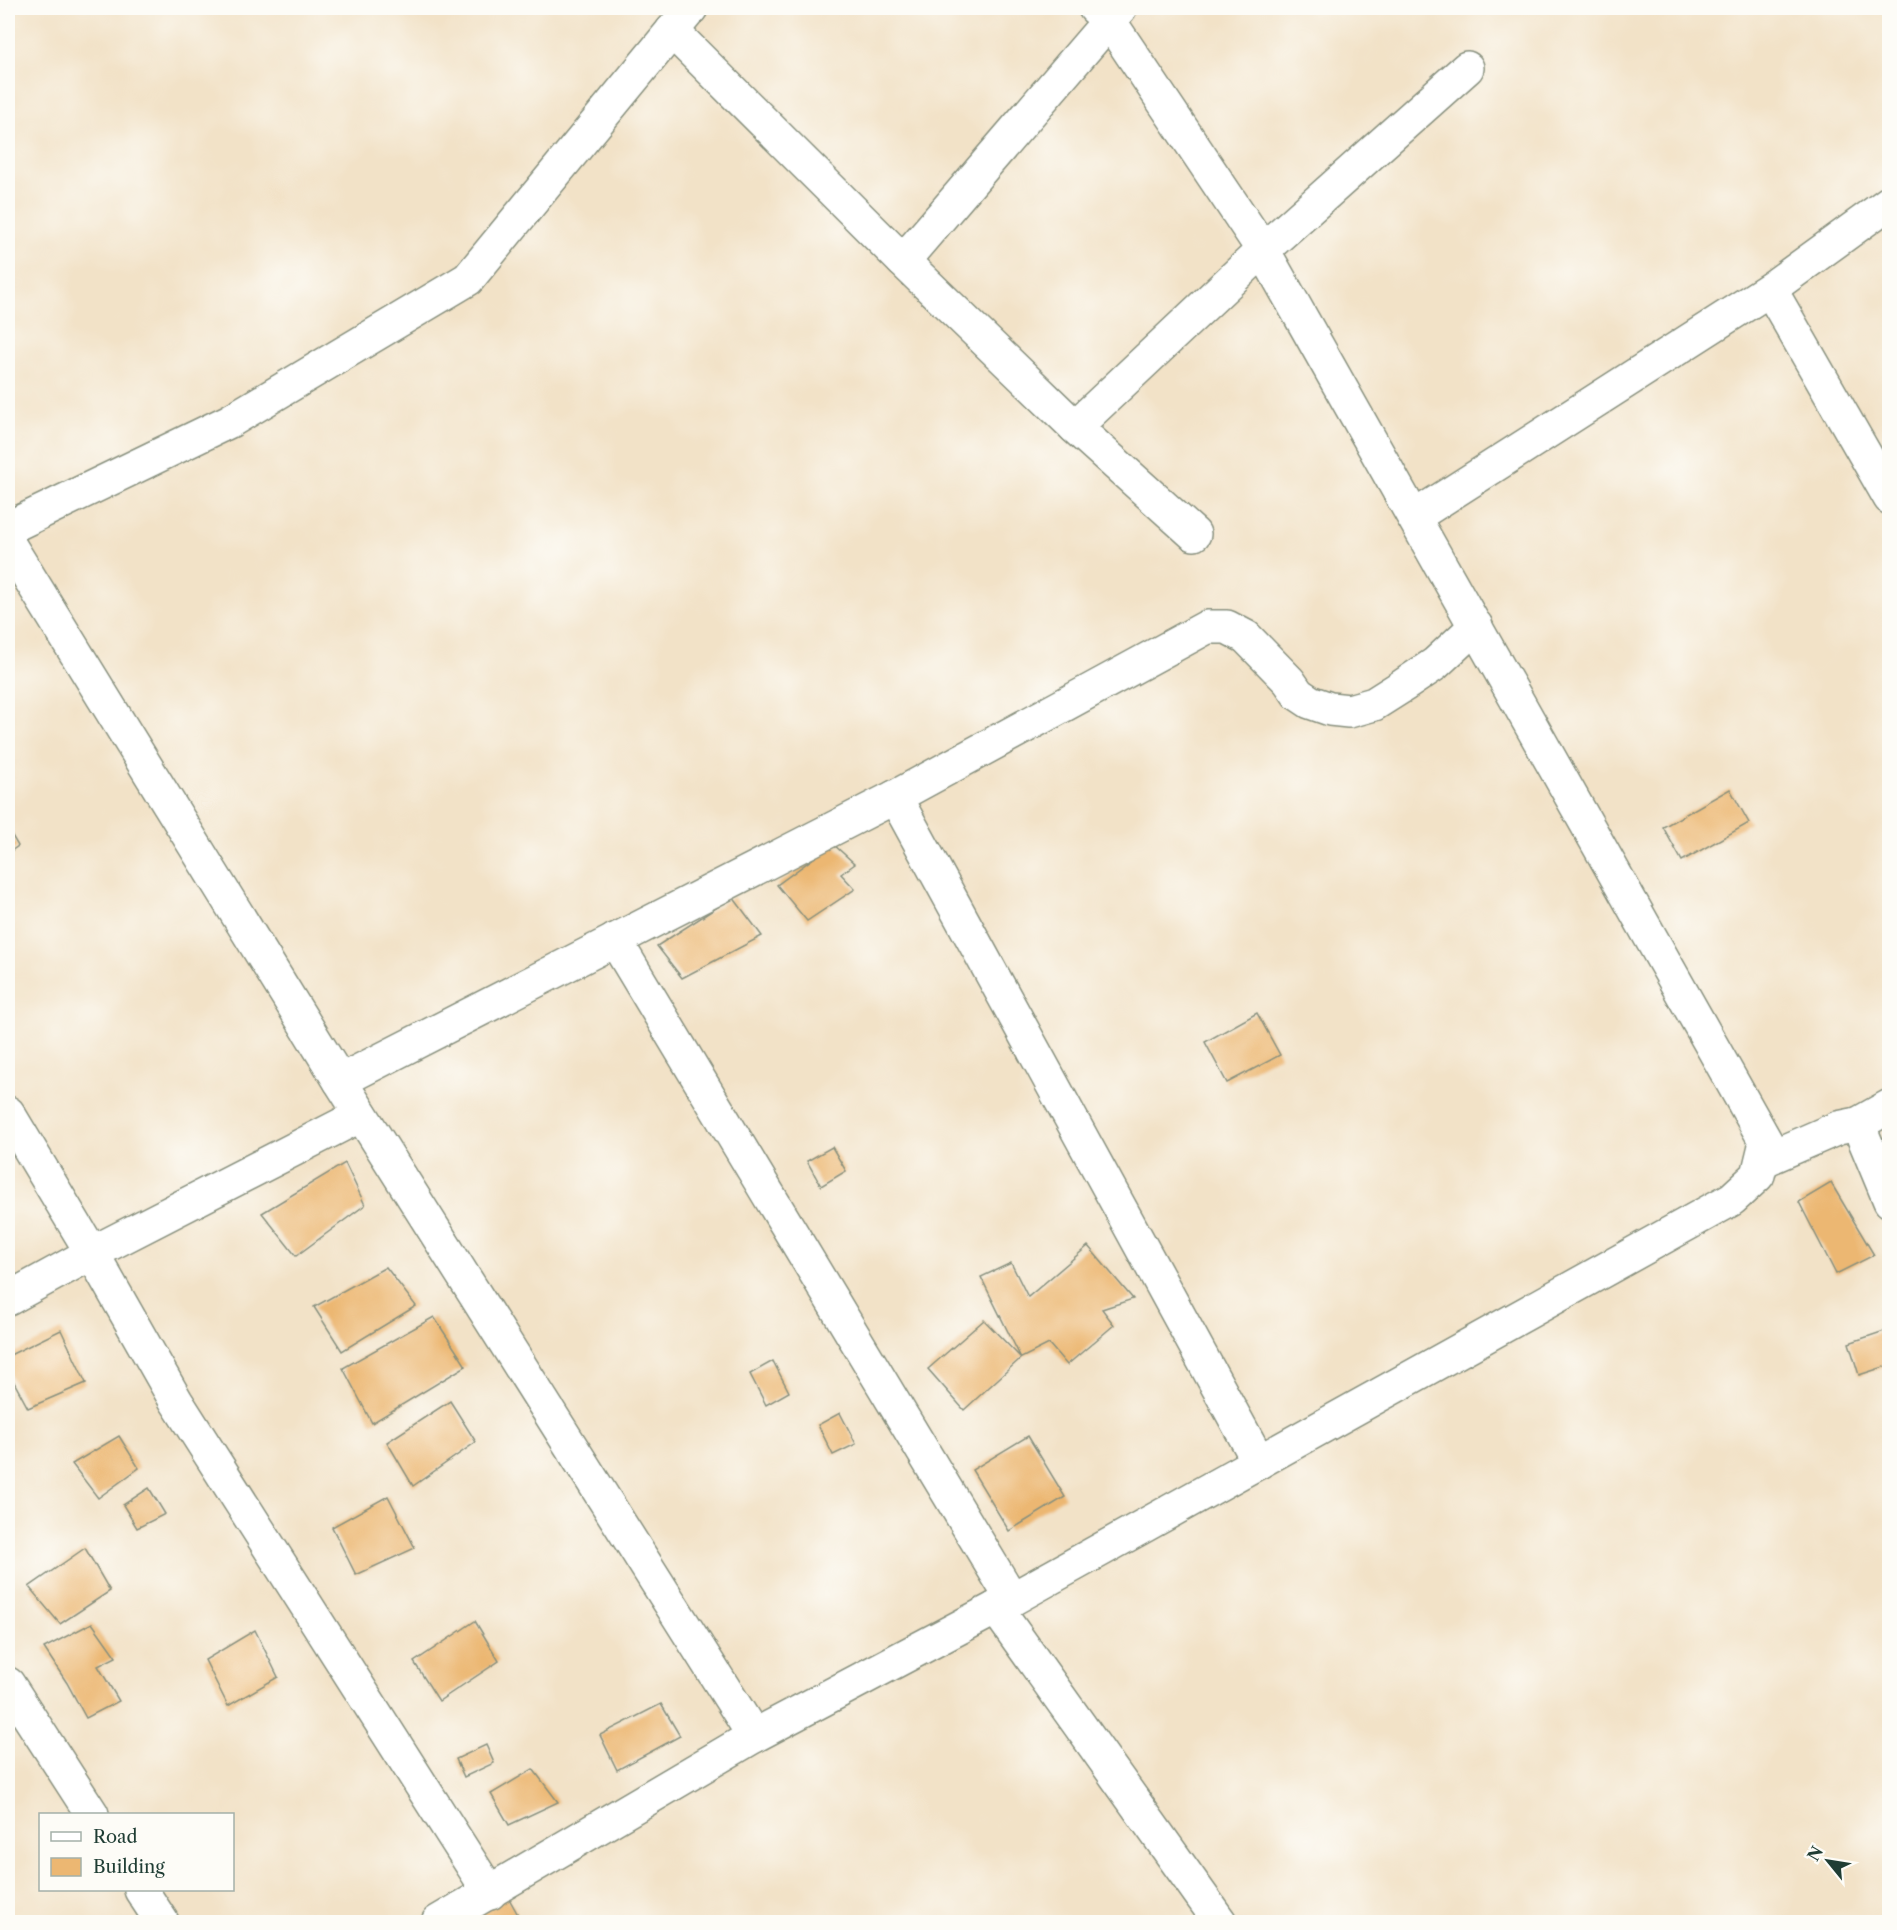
<svg xmlns="http://www.w3.org/2000/svg" width="1897" height="1930" font-family="'Libre Caslon Text',serif">
  <rect width="100%" height="100%" fill="#fdfcf7"/>
  <filter id="ink" filterUnits="userSpaceOnUse"><feTurbulence type="fractalNoise" baseFrequency=".0167" numOctaves="2"/><feDisplacementMap in="SourceGraphic" scale="12" xChannelSelector="R" yChannelSelector="G"/><feConvolveMatrix kernelMatrix="1 2 1 2 8 2 1 2 1" color-interpolation-filters="sRGB"/></filter>
  <filter id="wash" filterUnits="userSpaceOnUse"><feTurbulence type="fractalNoise" baseFrequency=".008" numOctaves="4" result="noise"/><feDisplacementMap in="SourceGraphic" scale="24" xChannelSelector="R" yChannelSelector="G"/><feGaussianBlur stdDeviation="1.35" result="paint"/><feColorMatrix in="noise" values="0 0 0 0 0 0 0 0 0 0 0 0 0 0 0 0 0 1.4 0 .05"/><feComposite in="paint" operator="in"/></filter>
  <g filter="url(#wash)">
    <rect width="100%" height="100%" fill="#f2e2c7"/>
    <g id="blocks">
      <g fill="#ecb772">
        <polygon points="1730,789 1749,823 1682,861 1663,827"/>
        <polygon points="8,829 18,846 8,853"/>
        <polygon points="833,844 855,864 841,874 855,889 807,921 777,885"/>
        <polygon points="733,897 762,936 682,978 657,946"/>
        <polygon points="1257,1013 1280,1055 1227,1083 1205,1042"/>
        <polygon points="832,1147 846,1171 821,1186 807,1161"/>
        <polygon points="345,1163 365,1205 296,1256 262,1213"/>
        <polygon points="1831,1183 1874,1255 1836,1274 1799,1202"/>
        <polygon points="1088,1246 1133,1299 1102,1309 1114,1325 1067,1365 1049,1344 1021,1358 964,1410 928,1369 984,1320 1021,1358 981,1277 1011,1263 1028,1297"/>
        <polygon points="386,1267 416,1306 342,1351 314,1307"/>
        <polygon points="434,1317 466,1366 372,1423 343,1368"/>
        <polygon points="1890,1329 1890,1365 1859,1375 1849,1343"/>
        <polygon points="61,1330 86,1383 28,1408 8,1371 8,1356"/>
        <polygon points="773,1361 789,1392 766,1405 750,1374"/>
        <polygon points="450,1401 476,1442 413,1486 387,1442"/>
        <polygon points="840,1413 856,1444 833,1455 818,1425"/>
        <polygon points="119,1436 139,1468 98,1498 72,1464"/>
        <polygon points="1028,1436 1065,1497 1009,1531 972,1470"/>
        <polygon points="149,1488 165,1514 137,1528 123,1505"/>
        <polygon points="388,1496 415,1548 356,1575 332,1527"/>
        <polygon points="85,1548 110,1591 60,1624 29,1587"/>
        <polygon points="475,1621 499,1661 439,1701 414,1662"/>
        <polygon points="92,1623 116,1657 98,1666 119,1701 86,1718 67,1683 44,1648"/>
        <polygon points="255,1630 278,1677 228,1706 205,1660"/>
        <polygon points="661,1704 680,1736 617,1770 600,1735"/>
        <polygon points="486,1745 494,1763 464,1777 456,1759"/>
        <polygon points="533,1769 558,1802 509,1825 491,1794"/>
        <polygon points="507,1895 522,1922 474,1922 470,1915"/>
      </g>
    </g>
  </g>
  <g filter="url(#ink)">
    <use href="#blocks" fill-opacity="0" stroke="#88907e" stroke-width="1.5"/>
    <g fill="none" stroke-linecap="round" stroke-linejoin="round">
      <defs>
        <g id="minor">
          <polyline points="672,31 903,261 1075,427 1194,534"/>
          <polyline points="903,261 1120,8"/>
          <polyline points="1770,289 1890,498"/>
          <polyline points="1075,427 1263,250 1467,68"/>
          <polyline points="1414,517 1770,289 1890,202"/>
          <polyline points="8,528 230,421 468,279 691,8"/>
          <polyline points="8,543 340,1081 754,1736"/>
          <polyline points="895,797 1259,1462"/>
          <polyline points="615,940 1012,1599"/>
          <polyline points="340,1081 895,797 1207,627 1227,627 1246,637 1289,681 1298,694 1310,702 1330,709 1349,711 1374,704 1404,685 1435,664 1476,626"/>
          <polyline points="8,1113 92,1253 176,1401 490,1893"/>
          <polyline points="1858,1124 1890,1106"/>
          <polyline points="1762,1161 1838,1128 1858,1124 1890,1201"/>
          <polyline points="8,1299 92,1253 361,1115"/>
          <polyline points="996,1608 1220,1922"/>
          <polyline points="8,1684 92,1814"/>
          <polyline points="141,1890 162,1922"/>
          <polyline points="438,1922 754,1736 996,1608 1732,1199 1758,1175 1766,1142 1263,250 1108,19 1095,8"/>
        </g>
      </defs>
      <use href="#minor" stroke="#88907e" stroke-width="36"/>
      <use href="#minor" stroke="#fff" stroke-width="33"/>
    </g>
  </g>
  <rect width="1897" height="1930" fill="none" stroke="#fdfcf7" stroke-width="30"/>
  <rect x="39" y="1813" width="195" height="78" fill="#fdfcf7" stroke="#a4b0a9" stroke-width="1.5"/>
  <rect x="51" y="1832" width="30" height="9" fill="#ffffff" stroke="#a4b0a9" stroke-width="1.5"/>
  <text x="93" y="1843" font-size="18" fill="#1f3d34">Road</text>
  <rect x="51" y="1858" width="30" height="18" fill="#ecb772" stroke="#a4b0a9" stroke-width="1.5"/>
  <text x="93" y="1873" font-size="18" fill="#1f3d34">Building</text>
  <g transform="translate(1828 1861) rotate(300)" stroke="#fdfcf7" stroke-width="4.5" paint-order="stroke">
  <path d="M0-4.5L10 22L0 15L-10 22Z" fill="#1f3d34"/>
  <text y="-9" font-size="16" font-weight="bold" text-anchor="middle" fill="#1f3d34">N</text>
  </g>
</svg>
